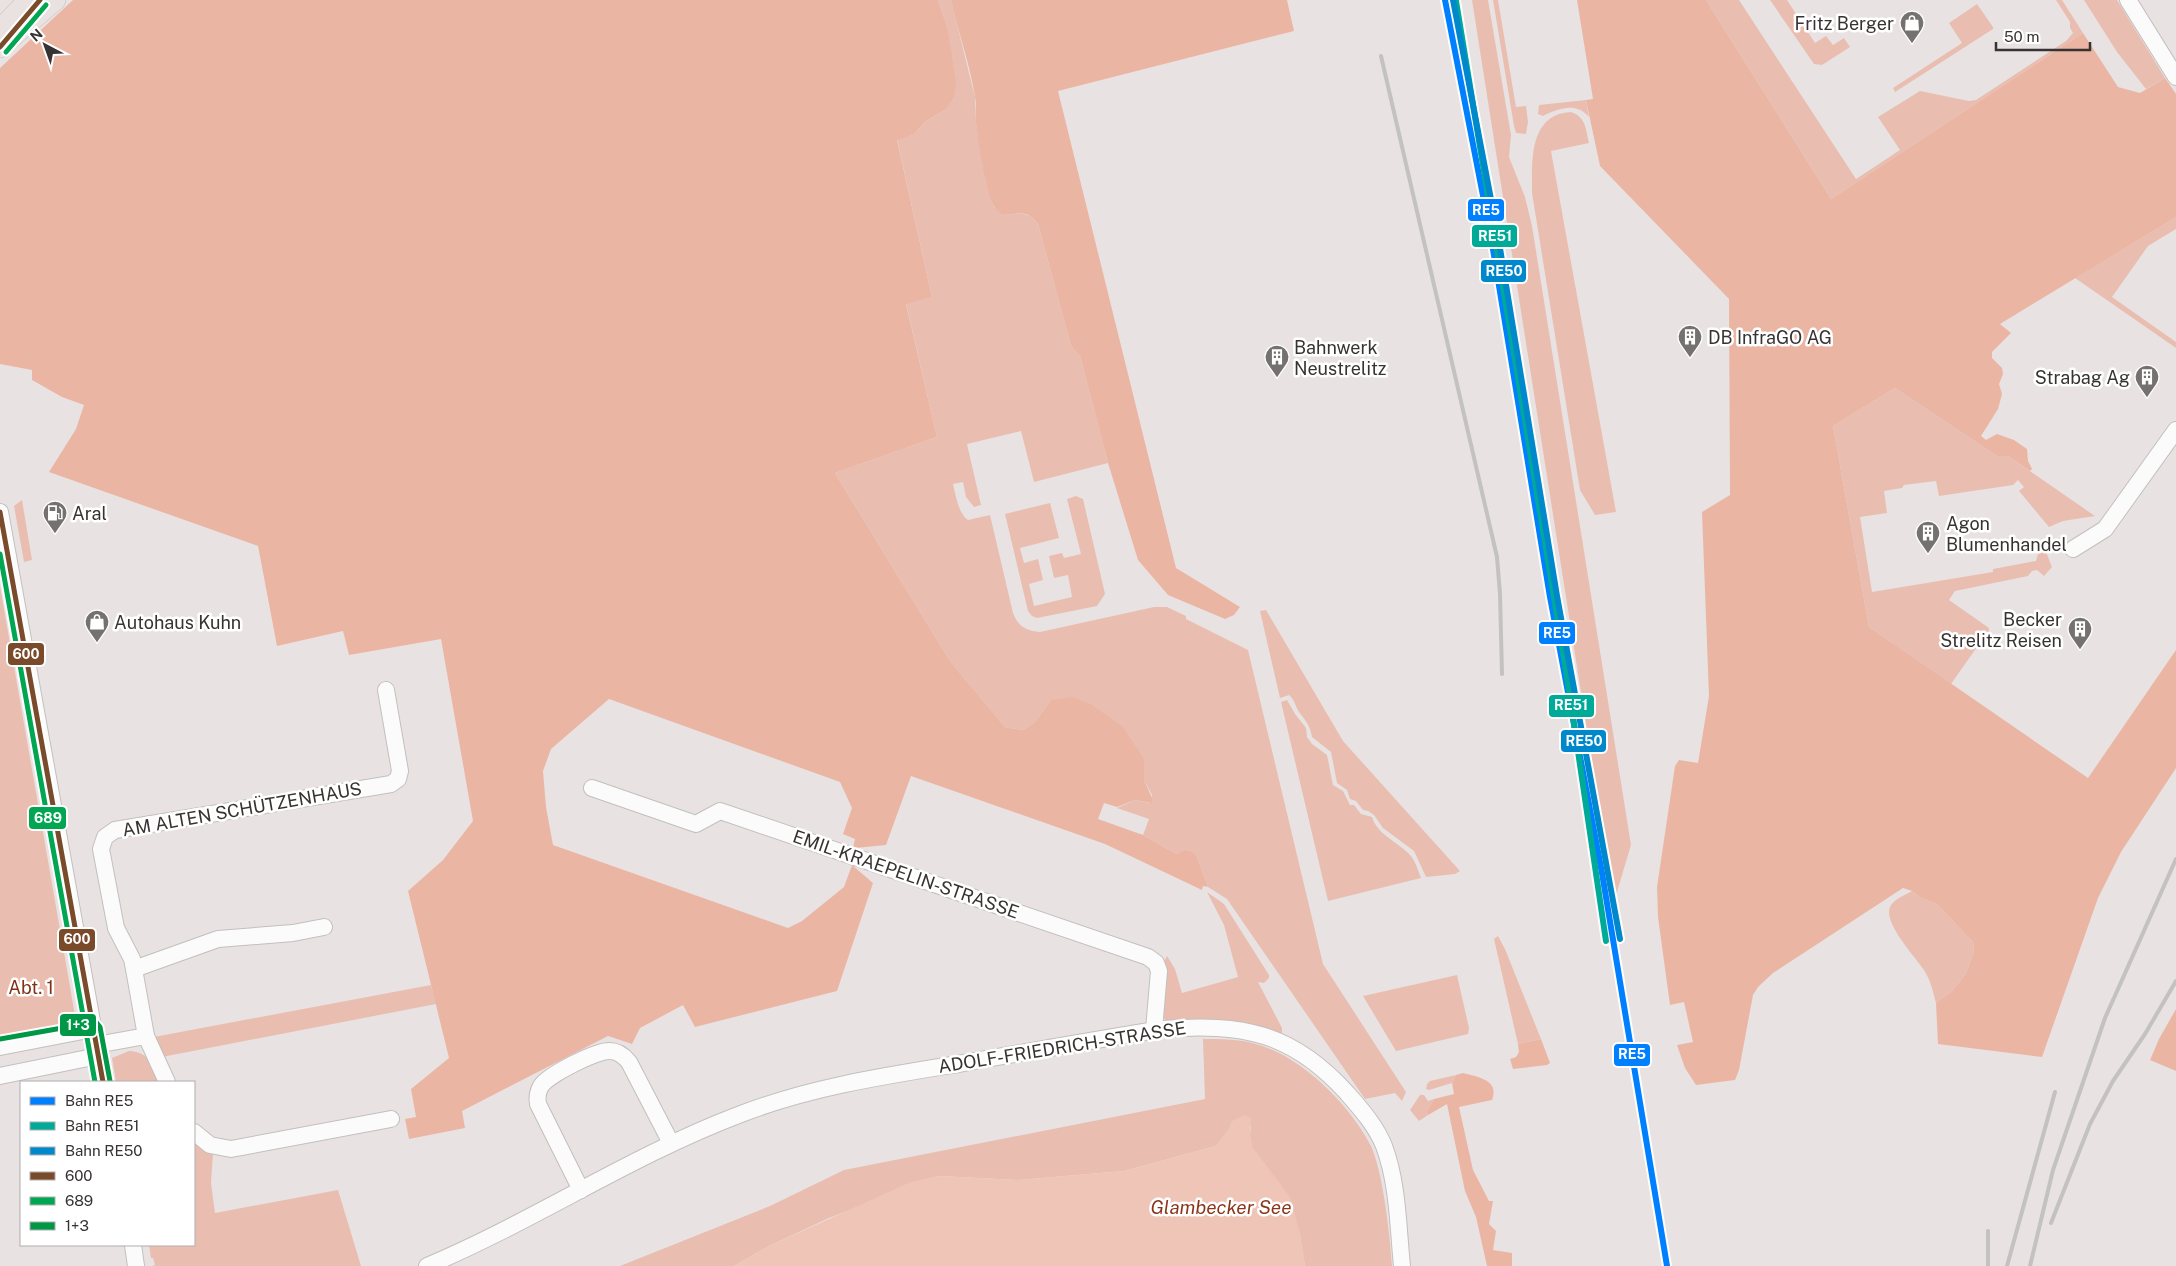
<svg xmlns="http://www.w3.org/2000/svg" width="2176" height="1266" font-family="'Public Sans',sans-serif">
  <rect width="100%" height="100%" fill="#e8e3e2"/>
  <g fill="#e9beb0">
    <path d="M938 0H951L975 97 976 123 986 182 994 207 1006 215C1021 213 1029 212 1038 224L1071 346 1080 356 1108 463 1034 482 1021 431 967 444 981 505 974 507 966 497 963 482 953 484C956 496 958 513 968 520L990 515 1013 613C1018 626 1026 631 1040 632L1154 607H1167L1186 616V619L1248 650 1323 964 1406 1092 1402 1101 1395 1093 1365 1099 1227 899 1208 887 1197 857 1183 851 1177 854 1143 835 1149 819 1117 808 1135 800 1150 803 1152 795 1144 780V759L1051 700 1035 722 1023 730 1005 727 950 661 835 473 937 437 906 303 932 297 897 139 913 135 926 121 945 110 951 53 948 29Z"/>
    <polygon points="1472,0 1488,0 1511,135 1509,157 1525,197 1532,226 1631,845 1614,902"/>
    <polygon points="1493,0 1498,0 1516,107 1526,106 1528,122 1526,134 1516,133 1514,126"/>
    <polygon points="1706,0 1739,0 1856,179 1900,150 1878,117 1920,91 1969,101 1976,100 2066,41 2073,33 2070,28 2070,22 2056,0 2062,0 2083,33 1831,199"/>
    <polygon points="1770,0 1787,0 1815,43 1826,36 1833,45 1844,38 1850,47 1822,65 1814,64"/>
    <polygon points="2084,0 2117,0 2165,78 2146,89 2117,52"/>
    <polygon points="1977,4 1993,27 1993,29 1895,92 1893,88 1962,43 1949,23"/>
    <path d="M1586 100 1589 117C1576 102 1559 108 1543 116L1538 114 1539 105Z"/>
    <path d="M1571 112C1586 117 1586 130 1589 143L1551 151 1616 512 1595 515 1580 490 1532 193C1532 163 1528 114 1571 112Z"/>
    <polygon points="2176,217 2176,229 2148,246 2112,297 2176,342 2176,348 2075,278"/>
    <path d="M1895 388 1997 456H2008L2095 516 2063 521 2049 527 2019 491 2024 487 2018 480 2013 485 1939 496 1936 481 1904 485 1902 488 1884 491 1887 513 1860 517 1872 592 1993 572V569L2036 561 2041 543C2044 545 2050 562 2052 567L2044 576 2037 570 2032 571 2028 576 1955 591 1949 600 1989 628V630L1951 684 1869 627 1833 426Z"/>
    <polygon points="1076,496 1083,499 1105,594 1097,606 1037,618 1032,616 1028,611 1005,514 1050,503 1059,538 1020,548 1024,563 1038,559 1043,580 1029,584 1034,606 1072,597 1068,575 1054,578 1049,556 1062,553 1064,558 1081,554 1067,499"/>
    <polygon points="22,500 32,560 24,562 14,506"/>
    <polygon points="0,586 76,1021 0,1037"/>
    <path d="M1266 610 1343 741 1460 871 1455 874 1426 877 1414 851 1383 828 1374 815 1368 811 1363 810 1356 801 1350 799 1347 790 1337 783 1331 752 1312 737C1310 725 1306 721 1299 712 1295 706 1295 700 1289 695L1280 698 1260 611Z"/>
    <path d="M1287 700 1295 714 1306 728 1307 737 1312 744 1327 755 1333 785 1343 791 1350 805H1354L1361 814 1372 817C1377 834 1396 841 1408 853 1415 859 1418 870 1421 878L1328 901 1281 702Z"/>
    <path d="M1912 891 1921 898 1937 904 1973 942 1974 952 1965 975 1951 992 1936 1003C1933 992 1931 981 1924 970 1916 958 1883 923 1890 907 1893 899 1906 895 1912 891Z"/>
    <polygon points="1207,892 1224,904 1269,975 1269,978 1264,983 1258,982 1282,1028 1282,1036 1166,1021 1161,1013 1164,962 1167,956 1175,969 1182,993 1238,977 1224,925"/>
    <polygon points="1498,936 1505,949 1541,1039 1518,1044 1494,939"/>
    <polygon points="1457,975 1469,1028 1468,1034 1396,1051 1363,996"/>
    <polygon points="431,985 436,1004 162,1057 154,1037"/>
    <path d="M1203 1039C1222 1039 1239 1039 1256 1044 1301 1056 1350 1105 1371 1146 1383 1172 1390 1236 1392 1266H1305L1299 1230 1252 1148 1250 1136 1251 1126 1232 1121 1229 1130 1216 1146 1124 1171 1019 1180 938 1176 829 1218 769 1246 734 1266H620L770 1206 844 1170 1205 1099Z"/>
    <path d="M129 1051C150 1052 152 1065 160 1082H116L112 1058Z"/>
    <polygon points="1456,1075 1452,1083 1429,1090 1426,1089 1427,1084 1430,1081"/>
    <polygon points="1420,1095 1424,1095 1428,1101 1434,1099 1427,1111 1428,1115 1419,1121 1410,1110"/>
    <polygon points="194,1141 213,1153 211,1183 215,1213 338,1190 361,1266 152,1266 155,1265 153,1258 151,1258 149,1245 194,1245"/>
  </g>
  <g fill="#ebb5a4">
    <path d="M73 0H938L948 29 956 83 954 97 945 110 926 121 913 135 897 140 932 297 906 304 937 437 835 473 950 661 1005 727 1023 730 1035 722 1051 700 1073 697 1092 705 1123 727 1144 759V780L1153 800 1151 803 1135 800 1117 807 1104 803 1098 819 1143 835 1177 854C1185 849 1190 849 1197 857L1208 887 1203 886 1202 890 1105 844 911 776 886 845 855 848H853L855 839 843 834 852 808 840 782 609 699 551 749 543 771 546 807 553 845 788 928 802 921 844 887 852 865 873 883 837 991 695 1027 683 1005 640 1028 632 1044 608 1036 462 1111 465 1128 409 1139 405 1119 416 1117 411 1089 449 1058 408 891 443 860 473 821 441 639 349 655 343 631 277 646 258 546 49 472 76 429 84 405 62 397 32 380V370L0 364V68Z"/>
    <path d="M951 0H1287L1294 31 1058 91 1176 568 1240 607 1234 615 1225 619 1168 595 1138 560 1108 463 1080 356 1071 346 1038 224C1022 202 1008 224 996 209 986 197 978 140 976 123 975 115 977 105 975 97 970 64 958 32 951 0Z"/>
    <polygon points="1577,0 1706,0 1831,199 2083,33 2118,87 2140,93 2165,78 2176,94 2176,217 2000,324 2011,333 1992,352 1992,358 2002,368 2003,374 1999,384 2002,394 1998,409 1981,436 1986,440 1997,434 2014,440 2027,449 2028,461 2032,469 2030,471 2008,456 1997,456 1895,388 1833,426 1869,627 2088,778 2176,650 2176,768 2121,852 2098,898 2042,1057 1938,1044 1936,1003 1951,992 1965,975 1974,952 1973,942 1937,904 1921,898 1912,891 1903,888 1773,973 1758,987 1753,995 1739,1070 1735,1080 1696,1085 1685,1068 1677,1045 1693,1042 1684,1002 1670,1005 1658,917 1657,887 1675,766 1679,760 1698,763 1709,696 1702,512 1730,495 1729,299 1600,166 1586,100 1593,99"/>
    <polygon points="2176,1009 2176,1071 2150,1060 2159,1039"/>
    <polygon points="1541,1039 1550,1063 1547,1065 1513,1069 1510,1059 1516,1057 1519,1052 1518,1044"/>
    <path d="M1463 1073C1478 1077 1500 1080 1492 1100L1459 1107 1473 1170 1489 1201H1493L1489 1224 1496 1231 1493 1250 1512 1253V1266H1487L1476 1217 1465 1191 1447 1104 1428 1115 1427 1111 1434 1099 1454 1094 1452 1083 1456 1075Z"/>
  </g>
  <polygon fill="#efc5b8" points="1245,1115 1251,1119 1250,1136 1253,1148 1290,1197 1299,1230 1305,1266 734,1266 769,1246 911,1182 938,1176 1019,1180 1124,1171 1216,1146 1229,1130 1232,1121"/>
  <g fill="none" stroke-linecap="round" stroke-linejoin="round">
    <defs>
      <g id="minor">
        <polyline points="2128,0 2176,77"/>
        <polyline points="0,512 103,1082"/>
        <polyline points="2073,549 2105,529 2176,430"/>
        <polyline points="592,788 696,824 720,811 1148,957 1156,963 1159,971 1154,1030"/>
        <polyline points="134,969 132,959 116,928 101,849 105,837 115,830 391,784 398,779 400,771 386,690"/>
        <polyline points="146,1036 134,969 218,939 293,933 324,927"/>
        <polyline points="96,1045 146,1036 167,1082"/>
        <polyline points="0,1047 93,1029"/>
        <polyline points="0,1076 98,1056"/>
        <polyline points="194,1132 210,1145 231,1149 391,1119"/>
        <path d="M581 1190 538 1104C537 1098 538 1091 541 1086 548 1075 597 1050 610 1051 618 1051 624 1056 629 1062L671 1143"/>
        <polyline points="133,1245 136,1266"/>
        <path d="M427 1266C534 1221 632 1155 741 1114 811 1087 884 1076 958 1064 1026 1052 1094 1040 1162 1029 1242 1023 1292 1032 1347 1093 1361 1109 1376 1126 1384 1146 1398 1183 1398 1227 1402 1266"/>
      </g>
      <g id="major">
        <polyline points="0,30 29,0"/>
        <polyline points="0,47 55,0"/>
      </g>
    </defs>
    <use href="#minor" stroke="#c3bfbd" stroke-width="18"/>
    <use href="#major" stroke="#c4c0c0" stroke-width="22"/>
    <use href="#minor" stroke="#fcfbfb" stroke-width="16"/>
    <use href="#major" stroke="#e9e2e0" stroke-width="21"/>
    <g stroke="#c3c1c1" stroke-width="4">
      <polyline points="1381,56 1497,557 1500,594 1502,674"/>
      <polyline points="2051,1223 2090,1124 2113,1081 2145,1034 2176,981"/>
      <polyline points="1988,1231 1988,1266"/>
      <polyline points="2007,1266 2055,1092"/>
      <polyline points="2030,1266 2053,1170 2105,1018 2176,859"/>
    </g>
    <defs>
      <g id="bus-1">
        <polyline points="0,47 40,0"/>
        <polyline points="0,512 103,1082"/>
      </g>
      <g id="bus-2">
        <polyline points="6,52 46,5"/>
        <polyline points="0,554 95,1082"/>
      </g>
      <polyline id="bus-3" points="0,1039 96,1022 100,1027 110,1081"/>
    </defs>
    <use href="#bus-1" stroke="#fff" stroke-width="9"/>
    <use href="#bus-2" stroke="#fff" stroke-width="9"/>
    <use href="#bus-3" stroke="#fff" stroke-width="9"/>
    <use href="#bus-1" stroke="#7a4b2a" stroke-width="5"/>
    <use href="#bus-2" stroke="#00a651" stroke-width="5"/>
    <use href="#bus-3" stroke="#009847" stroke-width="5"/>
    <defs>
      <polyline id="rail-1" points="1445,0 1491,237 1550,597 1602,873 1667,1266"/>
      <polyline id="rail-2" points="1456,1 1566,670 1606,941"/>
      <polyline id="rail-3" points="1453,0 1498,236 1557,596 1620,939"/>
    </defs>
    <use href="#rail-1" stroke="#fff" stroke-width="10"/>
    <use href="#rail-2" stroke="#fff" stroke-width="10"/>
    <use href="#rail-3" stroke="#fff" stroke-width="10"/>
    <use href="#rail-1" stroke="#0080ff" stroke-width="6"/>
    <use href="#rail-2" stroke="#0a9" stroke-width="6"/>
    <use href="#rail-3" stroke="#08c" stroke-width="6"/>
  </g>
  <defs>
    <symbol id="shop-pin" viewBox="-11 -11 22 30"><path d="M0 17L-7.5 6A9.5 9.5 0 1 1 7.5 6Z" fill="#757170" stroke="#fff"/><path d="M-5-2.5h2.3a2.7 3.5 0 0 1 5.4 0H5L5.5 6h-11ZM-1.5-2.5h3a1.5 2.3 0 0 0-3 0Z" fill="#fff"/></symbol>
    <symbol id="building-pin" viewBox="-11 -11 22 30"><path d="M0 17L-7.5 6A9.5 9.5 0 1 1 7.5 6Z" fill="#757170" stroke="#fff"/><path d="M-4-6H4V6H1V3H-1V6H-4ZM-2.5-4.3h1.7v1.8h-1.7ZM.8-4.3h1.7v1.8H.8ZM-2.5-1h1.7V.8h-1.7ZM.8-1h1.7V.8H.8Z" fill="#fff"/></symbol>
    <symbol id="fuel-pin" viewBox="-11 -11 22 30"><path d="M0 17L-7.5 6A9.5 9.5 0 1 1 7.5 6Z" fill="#757170" stroke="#fff"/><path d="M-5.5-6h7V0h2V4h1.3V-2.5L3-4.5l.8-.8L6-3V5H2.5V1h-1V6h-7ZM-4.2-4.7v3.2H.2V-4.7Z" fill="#fff"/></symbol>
  </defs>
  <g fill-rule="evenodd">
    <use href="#shop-pin" x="1898" y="9" width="28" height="38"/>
    <use href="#building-pin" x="1676" y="323" width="28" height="38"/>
    <use href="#building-pin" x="1263" y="343" width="28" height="38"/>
    <use href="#building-pin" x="2133" y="363" width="28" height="38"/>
    <use href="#fuel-pin" x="41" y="499" width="28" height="38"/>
    <use href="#building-pin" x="1914" y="519" width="28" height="38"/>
    <use href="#shop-pin" x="83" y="608" width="28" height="38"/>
    <use href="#building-pin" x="2066" y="615" width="28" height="38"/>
  </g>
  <g text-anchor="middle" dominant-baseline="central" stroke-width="5" stroke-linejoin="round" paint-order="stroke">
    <g font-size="18" fill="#373332" stroke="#fff" text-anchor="start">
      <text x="1894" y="23" text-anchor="end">Fritz Berger</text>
      <text x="1708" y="337">DB InfraGO AG</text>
      <text x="1294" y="347">Bahnwerk<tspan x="1294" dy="21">Neustrelitz</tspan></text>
      <text x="2130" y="377" text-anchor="end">Strabag Ag</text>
      <text x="72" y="513">Aral</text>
      <text x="1946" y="523">Agon<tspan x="1946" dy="21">Blumenhandel</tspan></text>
      <text x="2062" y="619" text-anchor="end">Becker<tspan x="2062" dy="21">Strelitz Reisen</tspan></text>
      <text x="114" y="622">Autohaus Kuhn</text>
    </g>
    <g font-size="18" fill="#373332" stroke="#fff">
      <text transform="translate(242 809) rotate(-10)">AM ALTEN SCHÜTZENHAUS</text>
      <text transform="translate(906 874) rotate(19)">EMIL-KRAEPELIN-STRASSE</text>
      <text transform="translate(1062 1047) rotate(-9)">ADOLF-FRIEDRICH-STRASSE</text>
    </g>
    <g font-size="18" fill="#822f13" stroke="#fff">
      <text x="31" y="987">Abt. 1</text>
    </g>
    <g font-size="19" font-style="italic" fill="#8a361b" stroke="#fff">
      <text x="1221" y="1207">Glambecker See</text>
    </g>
  </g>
  <g stroke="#fff" stroke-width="2">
    <rect x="1467" y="198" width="38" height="24" rx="5" fill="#0080ff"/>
    <rect x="1471" y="224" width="47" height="24" rx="5" fill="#0a9"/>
    <rect x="1480" y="259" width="47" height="24" rx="5" fill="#08c"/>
    <rect x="1538" y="621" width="38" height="24" rx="5" fill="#0080ff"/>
    <rect x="7" y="642" width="38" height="24" rx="5" fill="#7a4b2a"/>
    <rect x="1548" y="694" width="47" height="24" rx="5" fill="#0a9"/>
    <rect x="1560" y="729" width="47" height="24" rx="5" fill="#08c"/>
    <rect x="28" y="806" width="39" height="24" rx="5" fill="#00a651"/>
    <rect x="58" y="928" width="38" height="24" rx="5" fill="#7a4b2a"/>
    <rect x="59" y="1013" width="38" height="24" rx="5" fill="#009847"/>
    <rect x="1613" y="1043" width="38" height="24" rx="5" fill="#0080ff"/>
  </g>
  <g font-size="14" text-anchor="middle" font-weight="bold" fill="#fff">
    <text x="1486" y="215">RE5</text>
    <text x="1495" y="241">RE51</text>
    <text x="1504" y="276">RE50</text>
    <text x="1557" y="638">RE5</text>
    <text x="26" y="659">600</text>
    <text x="1571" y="710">RE51</text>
    <text x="1584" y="746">RE50</text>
    <text x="48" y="823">689</text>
    <text x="77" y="944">600</text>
    <text x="78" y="1030">1+3</text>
    <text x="1632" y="1059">RE5</text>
  </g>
  <rect x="20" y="1081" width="175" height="165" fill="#ffffff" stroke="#afadad"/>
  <rect x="30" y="1097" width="25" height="8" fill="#0080ff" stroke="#afadad"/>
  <text x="65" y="1106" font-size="15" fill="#373332">Bahn RE5</text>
  <rect x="30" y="1122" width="25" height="8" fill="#00aa99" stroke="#afadad"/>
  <text x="65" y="1131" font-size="15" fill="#373332">Bahn RE51</text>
  <rect x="30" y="1147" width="25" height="8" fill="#0088cc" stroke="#afadad"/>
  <text x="65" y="1156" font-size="15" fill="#373332">Bahn RE50</text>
  <rect x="30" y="1172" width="25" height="8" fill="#7a4b2a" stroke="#afadad"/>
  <text x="65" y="1181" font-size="15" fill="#373332">600</text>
  <rect x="30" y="1197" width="25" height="8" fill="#00a651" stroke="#afadad"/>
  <text x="65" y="1206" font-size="15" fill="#373332">689</text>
  <rect x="30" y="1222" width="25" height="8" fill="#009847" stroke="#afadad"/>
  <text x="65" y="1231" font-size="15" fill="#373332">1+3</text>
  <g transform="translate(45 45) rotate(319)" stroke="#ffffff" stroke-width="4" paint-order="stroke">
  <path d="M0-4L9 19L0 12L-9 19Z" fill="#373332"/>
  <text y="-8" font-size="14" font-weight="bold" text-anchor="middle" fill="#373332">N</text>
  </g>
  <path d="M1996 42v8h94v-8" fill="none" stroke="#373332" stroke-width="2.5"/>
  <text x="2004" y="42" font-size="15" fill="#373332" stroke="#ffffff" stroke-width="4" paint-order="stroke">50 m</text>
</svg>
